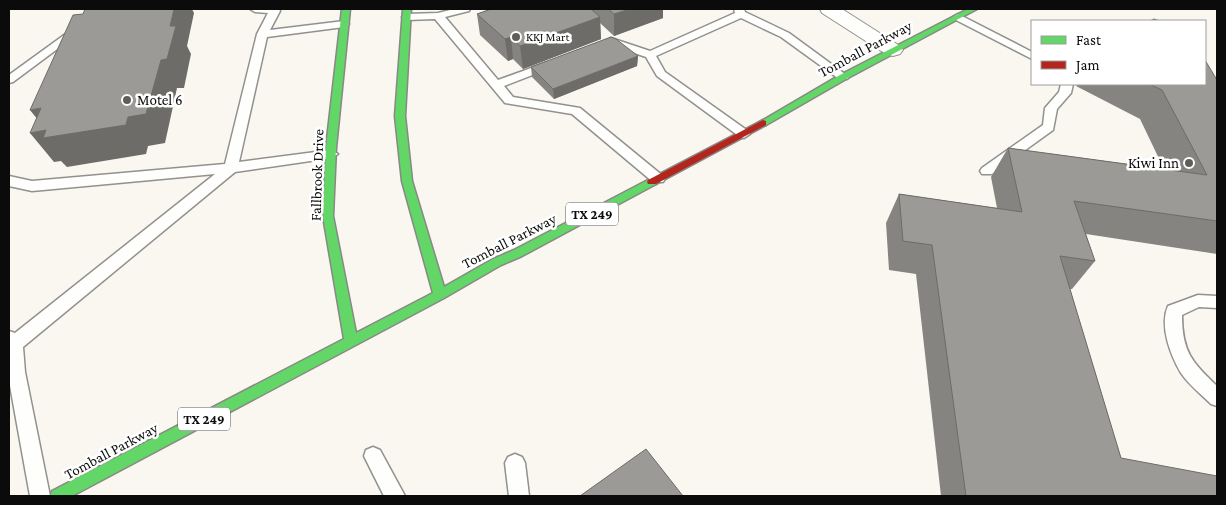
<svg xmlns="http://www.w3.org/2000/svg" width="1226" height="505" font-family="'Crimson Pro',serif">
  <rect width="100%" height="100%" fill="#f9f7f0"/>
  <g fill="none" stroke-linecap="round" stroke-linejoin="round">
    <defs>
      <g id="lane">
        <polygon points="100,9 111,9 13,82 9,83 9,75"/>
        <polygon points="250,9 279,9 280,11 270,30 344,21 349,24 344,27 267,37 239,162 331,150 338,154 331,158 235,172 23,347 25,372 50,496 30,496 9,380 9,331 15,333 215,174 32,191 9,186 9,176 32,181 225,164 257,34 268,13 255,12"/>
        <polygon points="454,9 470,9 469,11 445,17 498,80 545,63 549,62 555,65 553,67 504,86 513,97 580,108 663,176 665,179 663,182 653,182 572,114 505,103 435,19 407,20 402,17 407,14 438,13"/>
        <polygon points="734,9 744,9 745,12 789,33 849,77 847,79 839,79 781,37 741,18 656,56 665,72 748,131 750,134 744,138 740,137 657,76 646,57 611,45 602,45 601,43 611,38 650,51 735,13"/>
        <polygon points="958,14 1032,52 1032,59 954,19 953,17"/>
        <polygon points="1061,84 1073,84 1071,93 1057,109 1053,130 992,174 982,174 980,171 982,168 1043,125 1045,108 1059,92"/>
        <path d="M1198 295 1217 296V308L1199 307 1182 315C1182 352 1192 362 1217 386V406L1211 404C1201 394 1188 384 1181 373 1171 356 1159 326 1168 306Z"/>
        <polygon points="373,447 380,450 405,496 384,496 364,456 366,450"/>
        <polygon points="515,454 522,457 525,463 529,496 509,496 505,463 508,457"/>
      </g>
      <polygon id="street" points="820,9 842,9 900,46 903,50 900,54 893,56 886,54 822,13"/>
      <g id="fast">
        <polygon points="342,9 350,9 336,148 333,216 356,333 433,293 402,181 395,116 403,9 411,9 405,116 412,181 444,287 493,259 514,250 648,180 656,180 657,182 656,184 522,256 501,265 444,298 72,496 50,496 52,491 344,339 323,216 326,148"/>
        <polygon points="968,9 977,9 846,79 766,125 760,125 758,123 840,75"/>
      </g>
      <polygon id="jam" points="763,120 766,121 766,125 656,184 648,184 647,182 648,180"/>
    </defs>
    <use href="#lane" stroke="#92918e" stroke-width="3"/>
    <use href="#street" stroke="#92918e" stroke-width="2"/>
    <use href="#fast" stroke="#898885" stroke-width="3"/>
    <use href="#jam" stroke="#898885" stroke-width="3"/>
    <use href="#lane" fill="#fefefd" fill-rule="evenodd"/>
    <use href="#street" fill="#fefefd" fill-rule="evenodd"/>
    <use href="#fast" fill="#63d668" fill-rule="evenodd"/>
    <use href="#jam" fill="#b3261e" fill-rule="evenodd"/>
  </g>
  <g fill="#868481">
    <polygon points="491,9 663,9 663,18 614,36 600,23 601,39 523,69 513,59 508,61 480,35 477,14"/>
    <polygon points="638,56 637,66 554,99 532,77 531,67"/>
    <polygon points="1217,80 1217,254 1086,234 1095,261 1072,289 1070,289 1121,458 1217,496 941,496 916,274 889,270 886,223 899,194 997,208 991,177 1008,148 1164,169 1140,119 1076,86 1078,84 1205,84"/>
  </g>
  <g fill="#6d6c69">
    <polygon points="174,9 192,9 194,13 187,46 191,54 184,88 177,88 165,143 148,146 146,154 67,167 61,161 54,162 30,133 46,130 30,110 41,108 128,117 170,26"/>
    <polygon points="630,9 663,9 663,18 614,36 614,14"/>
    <polygon points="600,17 601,39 523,69 520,46"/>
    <polygon points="511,37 513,59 508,61 505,39"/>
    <polygon points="638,56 637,66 554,99 553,89"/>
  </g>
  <g fill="#9c9a96" stroke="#6d6c69">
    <polygon points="85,9 174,9 170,26 176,26 167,59 161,60 146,114 128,117 126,125 43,138 46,130 30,133 41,108 30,110 73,15 83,14"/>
    <polygon points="491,9 591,9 600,17 520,46 511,37 505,39 477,14"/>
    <polygon points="608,9 630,9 614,14"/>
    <polygon points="1154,19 1160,21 1150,21"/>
    <polygon points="611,37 616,39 638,56 553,89 531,67"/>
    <polygon points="1205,60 1217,80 1217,221 1074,201 1095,261 1060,256 1121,458 1217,476 1217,496 966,496 932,245 903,241 899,194 1022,212 1008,148 1207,175 1162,90 1149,84 1205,84"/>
    <polygon points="646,449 683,496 580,496"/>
  </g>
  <g fill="#5e5e5b" stroke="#fff" stroke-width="2">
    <circle cx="516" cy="37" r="5"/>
    <circle cx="127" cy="100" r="5"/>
    <circle cx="1189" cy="163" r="5"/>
  </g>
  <g text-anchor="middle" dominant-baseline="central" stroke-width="5" stroke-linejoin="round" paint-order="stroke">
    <g font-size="12" fill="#0b0b0b" stroke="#fff" text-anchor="start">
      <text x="526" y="37">KKJ Mart</text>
    </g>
    <g fill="#fff" stroke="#545454" stroke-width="1">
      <rect x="566" y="202.5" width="52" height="23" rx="4"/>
      <rect x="178" y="407.5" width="52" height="23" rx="4"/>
    </g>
    <g font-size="14" font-weight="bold" fill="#0b0b0b">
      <text x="592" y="214">TX 249</text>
      <text x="204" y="419">TX 249</text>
    </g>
    <g font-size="15" fill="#0b0b0b" stroke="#fff">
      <text transform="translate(865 49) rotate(-28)">Tomball Parkway</text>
      <text transform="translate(317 175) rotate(-88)">Fallbrook Drive</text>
      <text transform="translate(509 241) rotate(-27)">Tomball Parkway</text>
      <text transform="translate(111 451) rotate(-28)">Tomball Parkway</text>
    </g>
    <g font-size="15" fill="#0b0b0b" stroke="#fff" text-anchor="start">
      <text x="137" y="100">Motel 6</text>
      <text x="1179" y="163" text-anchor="end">Kiwi Inn</text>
    </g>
  </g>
  <rect width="1226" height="505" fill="none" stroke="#0b0b0b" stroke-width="20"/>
  <rect x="1031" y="20" width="175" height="65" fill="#ffffff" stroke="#9d9d9d"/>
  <rect x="1041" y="36" width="25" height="8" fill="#63d668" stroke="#9d9d9d"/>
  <text x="1076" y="45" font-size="15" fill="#0b0b0b">Fast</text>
  <rect x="1041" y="61" width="25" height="8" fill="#b3261e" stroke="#9d9d9d"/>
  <text x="1076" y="70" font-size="15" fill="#0b0b0b">Jam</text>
</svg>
